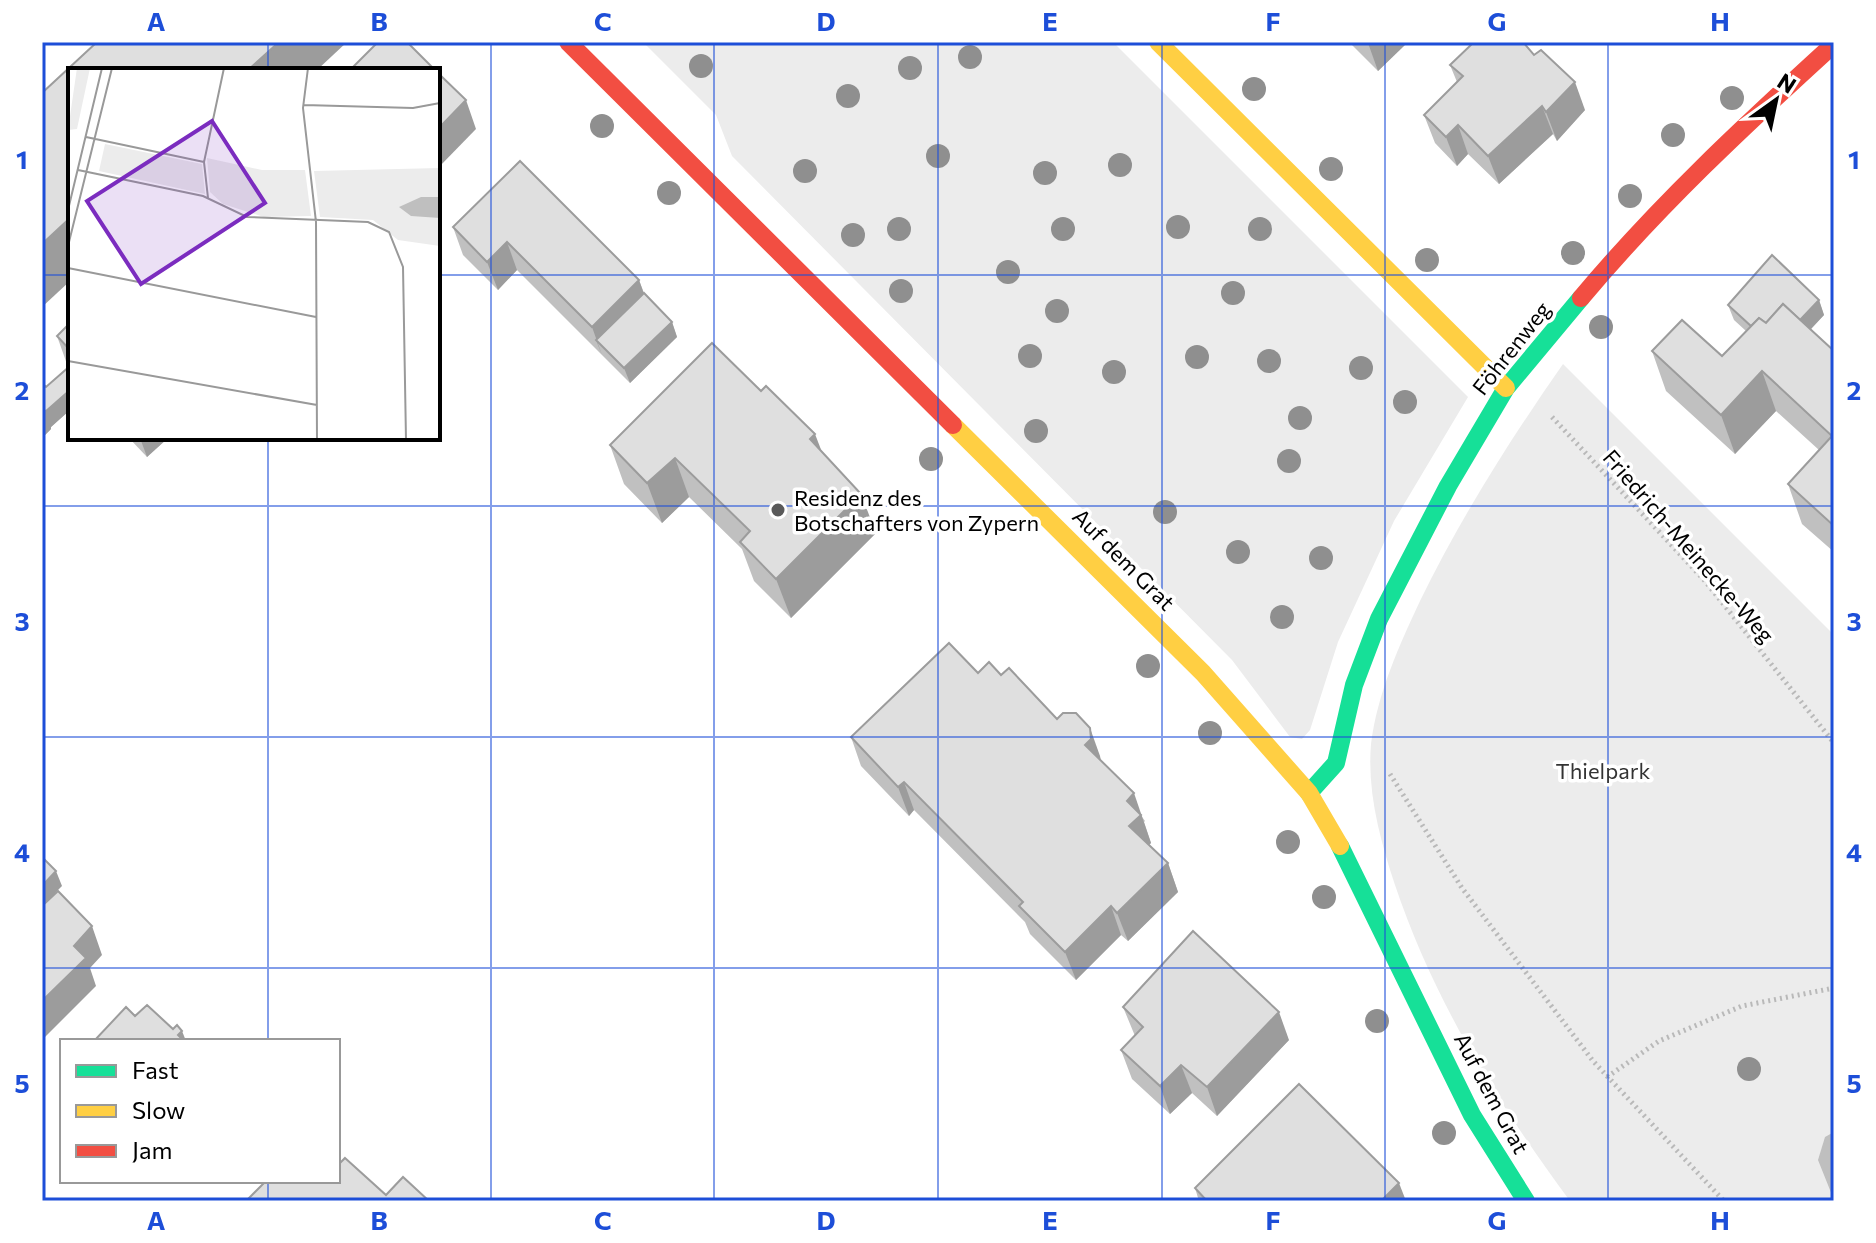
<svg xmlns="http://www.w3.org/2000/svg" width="1876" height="1243" font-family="Commissioner,sans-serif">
  <rect width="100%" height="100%" fill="#fff"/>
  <g fill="#ececec">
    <polygon points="643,42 1113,42 1468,397 1394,521 1338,642 1310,730 1302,739 1290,737 1232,660 732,156 716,115"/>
    <path d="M1563 364 1834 635V1201H1570C1498 1104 1434 1001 1395 885 1380 840 1367 792 1371 744 1377 694 1399 646 1420 601 1461 517 1510 440 1563 364Z"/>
  </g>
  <polygon fill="#bfbfbf" points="1834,1132 1834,1200 1818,1160 1825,1137"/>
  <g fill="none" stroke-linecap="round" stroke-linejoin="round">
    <g stroke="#b9b9b9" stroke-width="5" stroke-dasharray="2 4" stroke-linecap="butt">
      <polyline points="1552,417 1705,581 1834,743"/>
      <polyline points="1390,774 1462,888 1593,1061 1724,1201"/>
      <polyline points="1607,1077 1659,1041 1742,1006 1834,988"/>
    </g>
    <g stroke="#16e098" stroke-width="18">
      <polyline points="1309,793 1336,763 1354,685 1379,619 1448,486 1506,388 1581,298"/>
      <polyline points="1340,846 1472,1115 1526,1201"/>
    </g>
    <g stroke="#ffcf43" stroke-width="18">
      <polyline points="1158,42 1506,388"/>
      <polyline points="953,425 1203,673 1309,793 1340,846"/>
    </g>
    <g stroke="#f24e42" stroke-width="18">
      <polyline points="568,42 953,425"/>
      <path d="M1581 298C1658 206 1745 125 1834 44"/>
    </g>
  </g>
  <g fill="#8f8f8f">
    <circle cx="970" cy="57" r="12"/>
    <circle cx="701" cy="66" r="12"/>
    <circle cx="910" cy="68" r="12"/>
    <circle cx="1254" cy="89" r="12"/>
    <circle cx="848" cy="96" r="12"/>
    <circle cx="1732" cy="98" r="12"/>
    <circle cx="602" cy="126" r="12"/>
    <circle cx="1673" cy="135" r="12"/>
    <circle cx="938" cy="156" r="12"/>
    <circle cx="1120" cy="165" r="12"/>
    <circle cx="1331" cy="169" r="12"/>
    <circle cx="805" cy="171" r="12"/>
    <circle cx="1045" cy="173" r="12"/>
    <circle cx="669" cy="193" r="12"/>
    <circle cx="1630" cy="196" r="12"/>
    <circle cx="1178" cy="227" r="12"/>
    <circle cx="899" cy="229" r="12"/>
    <circle cx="1063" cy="229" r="12"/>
    <circle cx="1260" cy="229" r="12"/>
    <circle cx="853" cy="235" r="12"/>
    <circle cx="1573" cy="253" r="12"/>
    <circle cx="1427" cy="260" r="12"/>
    <circle cx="1008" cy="272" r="12"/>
    <circle cx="901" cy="291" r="12"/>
    <circle cx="1233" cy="293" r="12"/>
    <circle cx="1057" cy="311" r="12"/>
    <circle cx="1601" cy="327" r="12"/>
    <circle cx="1030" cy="356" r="12"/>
    <circle cx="1197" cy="357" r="12"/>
    <circle cx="1269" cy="361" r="12"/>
    <circle cx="1361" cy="368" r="12"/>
    <circle cx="1114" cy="372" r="12"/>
    <circle cx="1405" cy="402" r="12"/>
    <circle cx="1300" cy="418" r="12"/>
    <circle cx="1036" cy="431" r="12"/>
    <circle cx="931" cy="459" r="12"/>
    <circle cx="1289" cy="461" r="12"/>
    <circle cx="1165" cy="512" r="12"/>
    <circle cx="1238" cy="552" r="12"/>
    <circle cx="1321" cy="558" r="12"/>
    <circle cx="1282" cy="617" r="12"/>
    <circle cx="1148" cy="666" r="12"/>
    <circle cx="1210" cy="733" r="12"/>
    <circle cx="1288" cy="842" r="12"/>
    <circle cx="1324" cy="897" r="12"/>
    <circle cx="1377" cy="1021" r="12"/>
    <circle cx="1749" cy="1069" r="12"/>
    <circle cx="1444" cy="1133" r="12"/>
  </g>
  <g fill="#c0c0c0">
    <polygon points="1349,42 1408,42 1378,71"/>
    <polygon points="1450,65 1585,110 1557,141 1553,134 1499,184 1468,154 1457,166 1435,143 1424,115 1457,82"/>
    <polygon points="453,227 639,280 644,293 672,322 677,337 630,383 517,270 498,290 463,255"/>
    <polygon points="1819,300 1824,315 1811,329 1834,351 1834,552 1802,524 1788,484 1819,450 1776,411 1735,454 1666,391 1652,351 1722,356 1746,331 1734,320 1728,305"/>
    <polygon points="70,323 70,410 51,427 51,429 42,438 42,383 46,387 68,367 57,336"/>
    <polygon points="129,438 168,438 147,457"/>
    <polygon points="610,445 822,452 876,533 791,618 754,581 742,549 689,497 662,523 624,484"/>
    <polygon points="978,673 1001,675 1057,719 1100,756 1101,760 1145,821 1144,822 1151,843 1149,845 1168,863 1178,892 1128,941 1121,935 1076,980 1030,934 1025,922 914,810 909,816 861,766 851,737"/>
    <polygon points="1123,1007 1289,1040 1217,1116 1192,1093 1170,1114 1132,1079 1121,1050 1135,1036"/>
    <polygon points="1195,1188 1406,1201 1199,1201"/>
  </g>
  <g fill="#9c9c9c">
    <polygon points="279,42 347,42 317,70 248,70"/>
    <polygon points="1369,42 1408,42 1378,71 1368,43"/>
    <polygon points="1575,82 1585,110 1557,141 1546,112"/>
    <polygon points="466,100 476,129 438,168 438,129"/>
    <polygon points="1542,106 1553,134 1499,184 1488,156"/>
    <polygon points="1458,125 1468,154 1457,166 1446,137"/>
    <polygon points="70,218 70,281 42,307 42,244"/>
    <polygon points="507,242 517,270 498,290 487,262"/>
    <polygon points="639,280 649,308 596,340 602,355 592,327"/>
    <polygon points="1819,300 1824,315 1780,362 1775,347"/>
    <polygon points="672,322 677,337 630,383 624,368"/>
    <polygon points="1762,371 1776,411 1735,454 1721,415"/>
    <polygon points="70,390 70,410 51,427 51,429 42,438 42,403"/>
    <polygon points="815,434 830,473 810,439"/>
    <polygon points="140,438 168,438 147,457"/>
    <polygon points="675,458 689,497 662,523 647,483"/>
    <polygon points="861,494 876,533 791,618 776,579"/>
    <polygon points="1090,728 1100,756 1101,767 1085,745"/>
    <polygon points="904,782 914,810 909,816 898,787"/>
    <polygon points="1134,793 1151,843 1139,854 1129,826 1127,801"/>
    <polygon points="1168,863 1178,892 1128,941 1117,913"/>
    <polygon points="56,871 62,886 42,906 42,886"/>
    <polygon points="1111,906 1121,935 1076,980 1065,952"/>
    <polygon points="92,926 102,955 90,968 96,986 42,1040 42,1001 74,946"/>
    <polygon points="1279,1012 1289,1040 1217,1116 1207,1087"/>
    <polygon points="182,1031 186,1041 180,1041 178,1035"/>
    <polygon points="1181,1065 1192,1093 1170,1114 1160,1086"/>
    <polygon points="1399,1183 1406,1201 1381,1201"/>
  </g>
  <g fill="#dfdfdf" stroke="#9c9c9c" stroke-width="2">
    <polygon points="97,42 279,42 248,70 70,70 70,218 42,244 42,109 43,108 42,106 42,93"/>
    <polygon points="378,42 407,42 435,70 356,70 353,67"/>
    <polygon points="1474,42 1523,42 1534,55 1541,50 1575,82 1546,112 1542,106 1488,156 1458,125 1446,137 1424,115 1463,76 1450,65"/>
    <polygon points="438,73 466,100 438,129"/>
    <polygon points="520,161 639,280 592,327 507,242 487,262 453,227"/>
    <polygon points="1772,255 1819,300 1800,320 1783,304 1766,323 1759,318 1751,326 1728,305"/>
    <polygon points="644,293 672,322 624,368 596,340"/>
    <polygon points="1783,304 1834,351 1834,526 1788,484 1832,436 1762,371 1721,415 1652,351 1682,320 1722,356 1759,318 1766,323"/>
    <polygon points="70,323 70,350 57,336"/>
    <polygon points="712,343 761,391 766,386 815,434 810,439 861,494 776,579 740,542 750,531 675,458 647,483 610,445"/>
    <polygon points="70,366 70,390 45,412 42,403 42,383 46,387"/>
    <polygon points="949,643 978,673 989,662 1001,675 1009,668 1057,719 1063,713 1076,713 1090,728 1091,739 1085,745 1134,793 1127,801 1141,815 1129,826 1168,863 1117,913 1111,906 1065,952 1019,906 1023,902 904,782 898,787 851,737"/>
    <polygon points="42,857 56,871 42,886"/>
    <polygon points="58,891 92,926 74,946 86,958 42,1001 42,906"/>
    <polygon points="1193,931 1279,1012 1207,1087 1181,1065 1160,1086 1121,1050 1143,1027 1123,1007"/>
    <polygon points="147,1005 173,1029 177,1025 182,1031 178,1035 184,1041 94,1041 126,1007 135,1016"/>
    <polygon points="1299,1084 1399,1183 1381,1201 1207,1201 1195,1188"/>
    <polygon points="345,1158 386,1195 403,1177 429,1201 250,1201 248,1199 266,1181 338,1181 338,1164 339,1164"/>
  </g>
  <path fill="none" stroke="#1d4ed8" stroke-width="2" stroke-opacity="0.55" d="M268 42V70M491 42V1201M714 42V1201M938 42V1201M1162 42V1201M1385 42V1201M1608 42V1201M42 275H70M438 275H1834M268 438V1041M42 506H1834M42 737H1834M42 968H1834M268 1181V1201"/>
  <circle fill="#595959" stroke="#fff" stroke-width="3" cx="778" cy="510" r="8"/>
  <g text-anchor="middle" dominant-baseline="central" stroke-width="7" stroke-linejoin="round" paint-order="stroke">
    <g font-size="22" fill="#000" stroke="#fff">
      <text transform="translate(1511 348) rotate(-52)">Föhrenweg</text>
      <text transform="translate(1689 546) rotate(49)">Friedrich-Meinecke-Weg</text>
      <text transform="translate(1124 559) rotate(45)">Auf dem Grat</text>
      <text transform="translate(1492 1093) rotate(62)">Auf dem Grat</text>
    </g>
    <g font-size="22" fill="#000" stroke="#fff" text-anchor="start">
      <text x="794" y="497">Residenz des<tspan x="794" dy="25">Botschafters von Zypern</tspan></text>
    </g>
    <g font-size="22" fill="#333" stroke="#fff">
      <text x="1603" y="770">Thielpark</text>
    </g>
  </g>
  <g transform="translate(68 68)">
    <rect width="372" height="372" fill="#fff"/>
    <path d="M9 0H22L9 61 0 62ZM37 76 134 96 137 126 31 103ZM139 90 194 102H237L243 148 196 149 155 136 142 124ZM372 100V178L330 172 305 152 252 149 246 103Z" fill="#ececec"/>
    <path d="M353 129H372V150L343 148 331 139Z" fill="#bfbfbf"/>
    <path fill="none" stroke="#999" stroke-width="2" d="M240 0 235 40 248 154 249 372M236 37 345 40 372 35M18 69 136 94M10 102 135 128 179 149 300 154 321 164 335 199 338 372M140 130 136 94 156 0M0 142 34 0M0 178 44 0M0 200 248 249M0 293 249 337"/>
    <path fill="#7b2cbf" fill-opacity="0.15" stroke="#7b2cbf" stroke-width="4" d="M144 53 197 135 73 216 19 133Z"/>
    <rect width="372" height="372" fill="none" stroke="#000" stroke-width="4"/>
  </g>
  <rect width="1876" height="1243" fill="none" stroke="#ffffff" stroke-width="88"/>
  <rect x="60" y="1039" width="280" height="144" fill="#ffffff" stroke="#999999" stroke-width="2"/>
  <rect x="76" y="1065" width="40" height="12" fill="#16e098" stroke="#999999" stroke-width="2"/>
  <text x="132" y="1079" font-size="24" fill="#000000">Fast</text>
  <rect x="76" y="1105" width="40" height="12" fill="#ffcf43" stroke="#999999" stroke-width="2"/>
  <text x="132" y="1119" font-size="24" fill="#000000">Slow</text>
  <rect x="76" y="1145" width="40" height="12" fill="#f24e42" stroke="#999999" stroke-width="2"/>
  <text x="132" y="1159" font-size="24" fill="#000000">Jam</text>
  <g transform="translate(1776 100) rotate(33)" stroke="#ffffff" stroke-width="6" paint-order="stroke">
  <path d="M0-6L14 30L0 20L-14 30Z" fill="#000000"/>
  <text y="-12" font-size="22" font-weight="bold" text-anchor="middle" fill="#000000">N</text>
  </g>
  <rect x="44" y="44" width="1788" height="1155" fill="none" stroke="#1d4ed8" stroke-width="3"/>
  <g font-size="26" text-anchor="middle" font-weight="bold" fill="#1d4ed8">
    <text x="156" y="31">A</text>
    <text x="379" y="31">B</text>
    <text x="603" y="31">C</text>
    <text x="826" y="31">D</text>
    <text x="1050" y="31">E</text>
    <text x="1273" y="31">F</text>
    <text x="1497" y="31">G</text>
    <text x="1720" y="31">H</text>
    <text x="22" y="169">1</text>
    <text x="1854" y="169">1</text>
    <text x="22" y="400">2</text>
    <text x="1854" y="400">2</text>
    <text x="22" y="631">3</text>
    <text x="1854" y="631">3</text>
    <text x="22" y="862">4</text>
    <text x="1854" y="862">4</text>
    <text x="22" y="1093">5</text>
    <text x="1854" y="1093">5</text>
    <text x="156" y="1230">A</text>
    <text x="379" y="1230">B</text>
    <text x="603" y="1230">C</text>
    <text x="826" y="1230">D</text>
    <text x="1050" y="1230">E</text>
    <text x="1273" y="1230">F</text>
    <text x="1497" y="1230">G</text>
    <text x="1720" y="1230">H</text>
  </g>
</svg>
